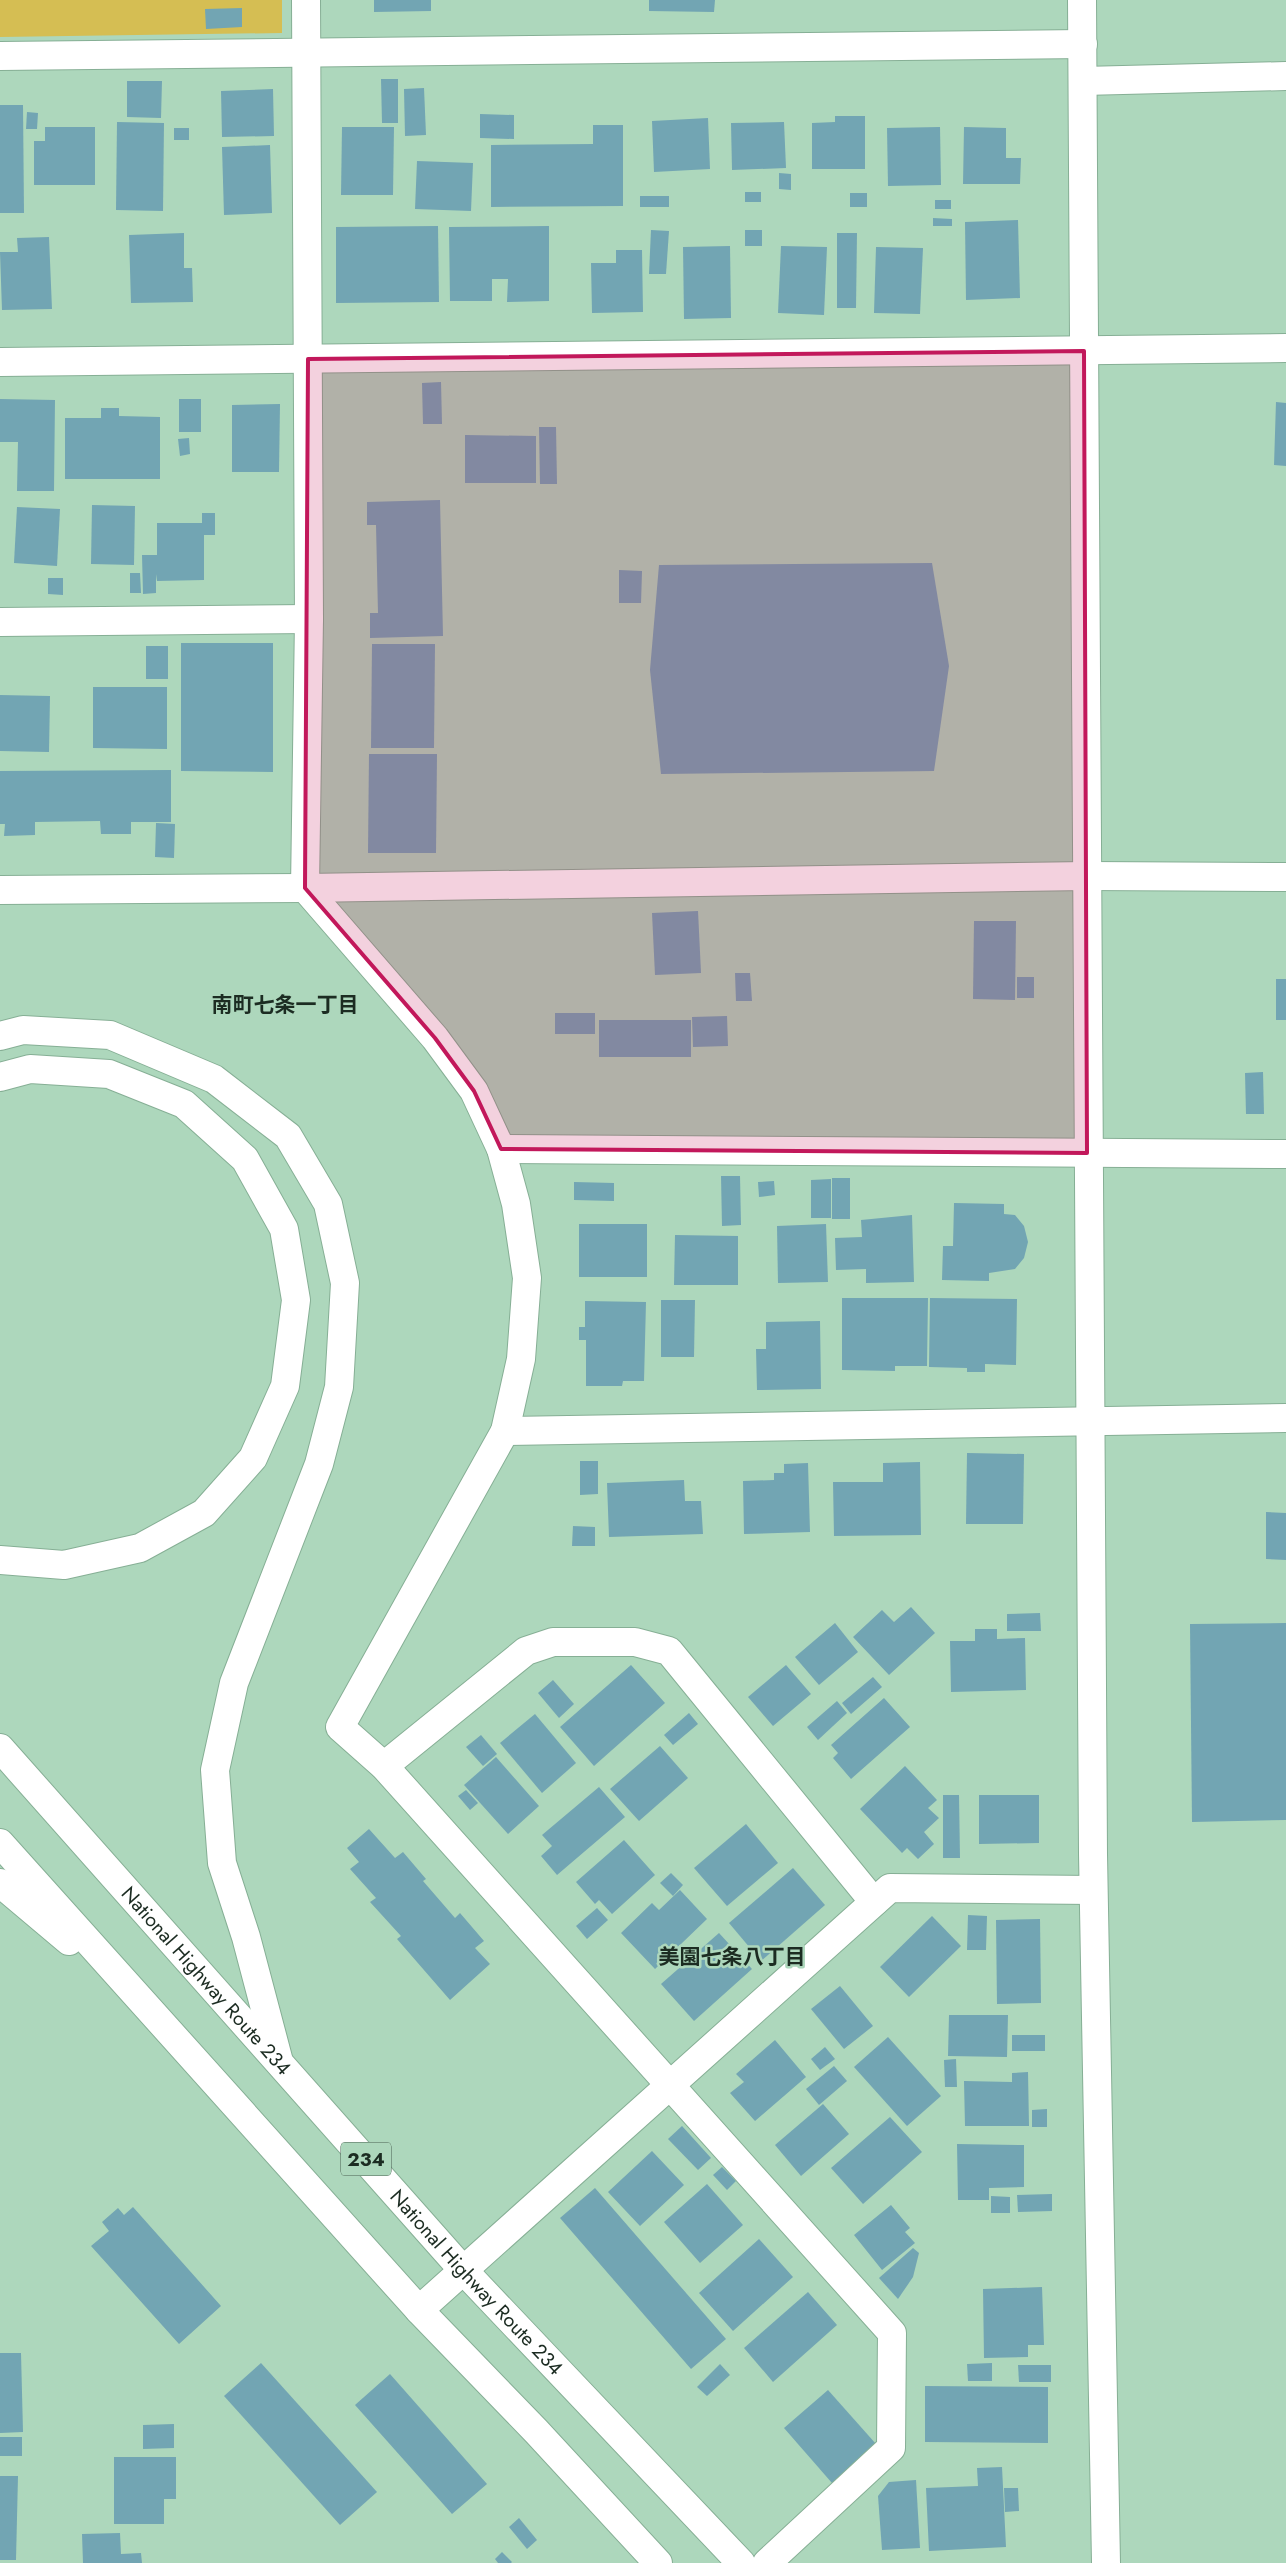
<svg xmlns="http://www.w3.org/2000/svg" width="1286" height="2563" font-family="Jost,'Noto Sans JP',sans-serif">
  <rect width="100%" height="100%" fill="#add7bc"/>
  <polygon fill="#d5be53" points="0,0 282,0 282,33 0,37"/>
  <g fill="#72a5b3">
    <polygon points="374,0 431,0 431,11 374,12"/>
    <polygon points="649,0 715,0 714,12 649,11"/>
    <polygon points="242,8 242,27 206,29 205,9"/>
    <polygon points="381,79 398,79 398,123 382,123"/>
    <polygon points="127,81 162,81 161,118 127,117"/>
    <polygon points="424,88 426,135 405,136 404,89"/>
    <polygon points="273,89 274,136 222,137 221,91"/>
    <polygon points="0,105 23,105 24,213 0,213"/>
    <polygon points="27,112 38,113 37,129 26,129"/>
    <polygon points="480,114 514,115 514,139 480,138"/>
    <polygon points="835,116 865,116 865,169 812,169 812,123 835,122"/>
    <polygon points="708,118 710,169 654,172 652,121"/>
    <polygon points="117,122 164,123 163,211 116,210"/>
    <polygon points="784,122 786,168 732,170 731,123"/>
    <polygon points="593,125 623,125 623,206 491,207 491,145 593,144"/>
    <polygon points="45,127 95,127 95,185 34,185 34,141 45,141"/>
    <polygon points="342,127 394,127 393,195 341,195"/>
    <polygon points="940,127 941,185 888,186 887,128"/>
    <polygon points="964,127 1006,128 1006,158 1021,158 1020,184 963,184"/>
    <rect x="174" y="128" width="15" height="12"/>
    <polygon points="270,145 272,213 224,215 222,147"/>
    <polygon points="417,161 473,163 471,211 415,209"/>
    <polygon points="779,173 791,174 791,190 779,189"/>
    <rect x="745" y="192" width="16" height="10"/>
    <rect x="850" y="193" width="17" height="14"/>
    <rect x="640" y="196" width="29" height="11"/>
    <rect x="935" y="200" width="16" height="9"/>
    <polygon points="933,218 952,219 952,226 933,226"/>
    <polygon points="1018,220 1020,298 966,300 965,222"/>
    <polygon points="438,226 439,302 336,303 336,227"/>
    <polygon points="549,226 549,301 507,302 508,279 492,279 492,301 450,301 449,227"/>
    <polygon points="651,230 669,231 666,274 649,274"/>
    <rect x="745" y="230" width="17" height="16"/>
    <polygon points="184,233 184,268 192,268 193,302 131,303 129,235"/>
    <polygon points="837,233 857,233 856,308 837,308"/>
    <polygon points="49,237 52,309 2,310 0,252 18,252 17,238"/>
    <polygon points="730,246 731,318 684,319 683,247"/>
    <polygon points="781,246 827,247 824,315 778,313"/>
    <polygon points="876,247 923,248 920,314 874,313"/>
    <polygon points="616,250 642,250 643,312 592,313 591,263 616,263"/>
    <polygon points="441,382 442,424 423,424 422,383"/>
    <polygon points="0,399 55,400 54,491 17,491 18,442 0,442"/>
    <rect x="179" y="399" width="22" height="33"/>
    <polygon points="1276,402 1286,403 1286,466 1274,465"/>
    <polygon points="280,404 279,472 232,472 232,405"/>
    <polygon points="101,408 119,408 119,416 160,417 160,479 65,479 65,418 101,418"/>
    <polygon points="539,427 556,427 557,484 540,484"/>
    <polygon points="465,435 536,436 536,483 465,483"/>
    <polygon points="189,438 190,454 180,456 178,439"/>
    <polygon points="440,500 443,636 370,638 370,613 378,613 376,525 367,525 367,502"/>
    <polygon points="92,505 135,506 134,565 91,564"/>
    <polygon points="17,507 60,509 57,566 14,563"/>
    <polygon points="202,513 215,513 215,535 204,535 204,580 157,581 156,574 156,593 143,594 142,555 157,555 157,523 202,523"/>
    <polygon points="932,563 949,666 934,771 661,774 650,670 659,565"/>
    <polygon points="619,570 642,571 641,603 619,603"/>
    <polygon points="130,573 140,573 141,593 130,593"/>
    <polygon points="48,578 63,578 63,595 48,594"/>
    <polygon points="181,643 273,643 273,772 181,771"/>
    <polygon points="372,644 435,644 434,748 371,748"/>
    <rect x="146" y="646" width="22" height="33"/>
    <polygon points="93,687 167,687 167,749 93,748"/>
    <polygon points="0,695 50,696 49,752 0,751"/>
    <polygon points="369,754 437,754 436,853 368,853"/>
    <polygon points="171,770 171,822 131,822 131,834 101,834 100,821 35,822 35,835 4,836 5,824 0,824 0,771"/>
    <polygon points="156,823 175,824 174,858 155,857"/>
    <polygon points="698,911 701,973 655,975 652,913"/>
    <polygon points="974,921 1016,921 1015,1000 973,999"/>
    <polygon points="735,973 750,973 752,1001 736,1001"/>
    <rect x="1017" y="977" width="17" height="21"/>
    <rect x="1276" y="979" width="10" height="41"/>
    <rect x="555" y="1013" width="40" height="21"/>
    <polygon points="727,1016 728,1046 693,1047 692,1017"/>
    <rect x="599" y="1020" width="92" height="37"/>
    <polygon points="1263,1072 1264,1114 1246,1114 1245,1073"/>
    <polygon points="721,1176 740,1176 741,1225 722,1226"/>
    <rect x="832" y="1178" width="18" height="41"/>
    <polygon points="831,1179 831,1218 811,1218 811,1180"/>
    <polygon points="774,1181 775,1195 759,1197 758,1182"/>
    <polygon points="574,1182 614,1183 614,1201 574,1200"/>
    <polygon points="954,1203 1004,1204 1004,1214 1015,1215 1024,1226 1028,1242 1024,1258 1015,1269 989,1273 989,1281 942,1280 943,1246 953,1246"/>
    <polygon points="912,1215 914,1282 866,1283 866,1269 836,1270 835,1238 862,1237 861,1220"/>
    <rect x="579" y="1224" width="68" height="53"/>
    <polygon points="826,1224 828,1282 778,1283 777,1226"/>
    <polygon points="675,1235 738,1236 738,1285 674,1285"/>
    <polygon points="842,1298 928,1298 927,1366 895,1366 895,1371 842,1370"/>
    <polygon points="930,1298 1017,1299 1016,1365 985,1364 985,1372 967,1372 967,1368 929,1367"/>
    <polygon points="661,1300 695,1300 694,1357 661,1357"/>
    <polygon points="585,1301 646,1302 644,1381 623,1381 622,1386 586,1386 586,1340 579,1340 579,1327 585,1327"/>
    <polygon points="820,1321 821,1389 757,1390 756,1349 766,1349 766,1322"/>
    <polygon points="967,1453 1024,1454 1023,1524 966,1524"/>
    <polygon points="580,1461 598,1461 598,1494 580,1495"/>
    <polygon points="920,1462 921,1535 834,1536 833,1482 883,1482 883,1463"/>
    <polygon points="808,1463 810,1532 744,1534 743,1481 774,1480 774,1473 784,1473 784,1464"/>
    <polygon points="684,1480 685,1501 701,1501 703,1534 609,1537 607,1483"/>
    <polygon points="1266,1512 1286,1513 1286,1560 1266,1559"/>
    <polygon points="573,1526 595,1527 595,1546 572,1546"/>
    <polygon points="911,1607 935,1633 889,1675 853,1637 882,1610 894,1622"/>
    <polygon points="1040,1613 1041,1631 1007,1631 1007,1614"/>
    <polygon points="835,1623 858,1652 819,1685 795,1657"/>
    <polygon points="1286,1623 1286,1820 1192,1822 1190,1624"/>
    <polygon points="975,1629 997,1629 997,1639 1025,1638 1026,1690 951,1692 950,1641 975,1641"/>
    <polygon points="631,1665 665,1703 594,1766 560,1727"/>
    <polygon points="786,1665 811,1694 773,1726 748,1697"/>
    <polygon points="873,1677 882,1687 851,1714 842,1703"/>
    <polygon points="553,1680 574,1704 559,1718 538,1693"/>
    <polygon points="884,1698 910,1727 851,1779 833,1758 838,1753 831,1745"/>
    <polygon points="837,1701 847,1713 818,1740 807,1727"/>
    <polygon points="689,1713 698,1724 673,1745 664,1735"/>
    <polygon points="535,1714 576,1763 542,1793 500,1743"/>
    <polygon points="481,1735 497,1754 483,1766 466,1747"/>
    <polygon points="660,1746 688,1778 639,1821 610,1789"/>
    <polygon points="496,1757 539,1806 508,1834 464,1785"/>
    <polygon points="905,1766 937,1800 928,1808 939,1818 924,1832 934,1844 918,1859 907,1848 902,1853 860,1809"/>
    <polygon points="599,1787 625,1817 557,1875 541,1856 552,1846 542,1835"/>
    <polygon points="466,1790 478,1803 470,1810 458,1796"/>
    <polygon points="943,1795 959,1795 960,1858 943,1858"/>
    <polygon points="979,1795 1039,1795 1039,1843 979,1844"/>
    <polygon points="746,1824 778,1863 727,1906 694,1868"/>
    <polygon points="369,1829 395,1858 403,1852 426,1879 423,1881 455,1918 460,1913 484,1941 475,1948 490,1964 450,2000 397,1939 401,1936 370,1902 376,1898 350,1869 359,1862 347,1848"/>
    <polygon points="624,1840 655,1875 612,1914 599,1900 595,1904 576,1882"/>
    <polygon points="793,1868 825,1905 761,1961 729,1923"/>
    <polygon points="671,1873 683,1885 673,1896 660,1883"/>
    <polygon points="680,1890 707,1919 655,1969 621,1933 652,1903 659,1910"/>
    <polygon points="597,1908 608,1920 587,1939 576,1926"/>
    <polygon points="968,1915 987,1916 986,1950 967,1950"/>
    <polygon points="932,1916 961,1946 909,1997 880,1967"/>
    <polygon points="1040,1919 1041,2003 997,2004 996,1920"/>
    <polygon points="719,1933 752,1969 694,2021 661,1984"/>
    <polygon points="840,1986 873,2026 844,2049 811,2009"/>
    <polygon points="949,2015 1008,2015 1007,2057 948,2056"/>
    <rect x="1012" y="2035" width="33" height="16"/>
    <polygon points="888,2037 941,2096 907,2126 854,2067"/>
    <polygon points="775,2040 806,2077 755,2121 730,2093 744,2082 736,2074"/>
    <polygon points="825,2047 835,2059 820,2070 811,2059"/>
    <polygon points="956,2059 957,2087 945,2087 944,2060"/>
    <polygon points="834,2066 847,2081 819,2105 806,2089"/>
    <polygon points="1028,2072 1029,2126 965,2126 964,2081 1012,2082 1012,2073"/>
    <polygon points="823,2104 849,2134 801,2176 775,2145"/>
    <polygon points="1047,2109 1047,2127 1032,2127 1032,2110"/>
    <polygon points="890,2117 922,2152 863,2204 831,2168"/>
    <polygon points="682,2126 711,2158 698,2170 668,2139"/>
    <polygon points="957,2144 1024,2145 1024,2187 989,2188 989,2200 958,2200"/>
    <polygon points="652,2151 684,2185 640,2226 608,2192"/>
    <polygon points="722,2167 736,2181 727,2190 713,2175"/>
    <polygon points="707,2184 743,2225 700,2263 664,2222"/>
    <polygon points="595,2188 726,2339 691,2369 560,2218"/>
    <polygon points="1052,2194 1052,2211 1018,2212 1017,2195"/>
    <polygon points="991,2196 1010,2197 1010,2213 991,2213"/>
    <polygon points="891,2205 910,2228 905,2232 915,2243 882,2270 854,2235"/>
    <polygon points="133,2207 221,2306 179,2344 91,2246 109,2231 102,2222 118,2208 124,2215"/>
    <polygon points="759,2239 793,2277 733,2331 699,2293"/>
    <polygon points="913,2248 919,2253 913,2277 898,2299 879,2278"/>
    <polygon points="1042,2287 1044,2345 1028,2345 1028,2357 984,2358 983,2289"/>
    <polygon points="808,2292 837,2325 773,2382 744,2348"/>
    <polygon points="0,2353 21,2353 23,2432 0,2433"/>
    <polygon points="261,2363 377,2492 340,2525 224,2396"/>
    <polygon points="992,2363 992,2381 968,2381 967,2364"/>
    <polygon points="720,2364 730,2375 707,2396 697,2387"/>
    <polygon points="1018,2365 1051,2365 1051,2382 1019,2382"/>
    <polygon points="390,2374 487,2484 452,2514 355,2405"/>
    <polygon points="925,2386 1048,2387 1048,2443 925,2442"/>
    <polygon points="828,2390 876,2444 832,2483 784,2428"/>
    <polygon points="174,2424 174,2448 143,2449 143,2425"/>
    <rect x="0" y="2437" width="22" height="19"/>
    <polygon points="114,2457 176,2457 176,2499 164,2499 164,2524 114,2524"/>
    <polygon points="1002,2467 1006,2547 929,2551 926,2488 978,2486 977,2468"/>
    <polygon points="0,2476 18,2476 16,2560 0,2560"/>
    <polygon points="916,2480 920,2548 882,2550 878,2496 889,2482"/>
    <polygon points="1004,2488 1018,2488 1019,2511 1005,2512"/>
    <polygon points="519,2518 537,2540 527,2549 509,2527"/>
    <polygon points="120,2533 121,2554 141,2553 142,2563 83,2563 82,2534"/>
    <polygon points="502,2552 512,2562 511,2563 498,2563 495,2559"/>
  </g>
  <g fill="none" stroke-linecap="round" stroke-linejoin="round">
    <defs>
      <g id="street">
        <polyline points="306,0 309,619 305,888 435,1038 474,1091 501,1149 516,1204 527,1278 521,1359 505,1431 340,1727 384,1766 892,2333 891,2448 767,2563"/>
        <polyline points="0,56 1083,44"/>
        <polyline points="1083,81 1286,76"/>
        <polyline points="0,362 1286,348"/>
        <polyline points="0,622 309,619"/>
        <polyline points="0,890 305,888 1087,876"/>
        <polyline points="501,1149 1286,1154"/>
        <polyline points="505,1431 1286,1418"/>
        <polyline points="384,1766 526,1651 553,1642 635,1642 669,1651 874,1902"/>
        <polyline points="419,2310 890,1888 1093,1890"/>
      </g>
      <g id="secondary">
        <polyline points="1082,0 1093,1854 1106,2563"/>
        <polyline points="1087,876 1286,877"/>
      </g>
      <g id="highway">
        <polyline points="0,1036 23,1030 110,1035 214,1079 288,1136 328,1204 345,1283 339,1387 319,1464 234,1683 215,1770 222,1863 246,1937 278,2058"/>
        <polyline points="0,1077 30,1069 109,1074 184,1104 245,1159 284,1229 296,1300 285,1386 253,1458 204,1513 140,1548 64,1565 0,1560"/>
        <path id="s1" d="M0 1748 463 2270 741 2563"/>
        <polyline points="0,1843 419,2310 536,2431 658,2563"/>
        <polyline points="0,1883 69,1941"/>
      </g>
    </defs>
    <use href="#street" stroke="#86af95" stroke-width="30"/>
    <use href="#secondary" stroke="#86af95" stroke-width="30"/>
    <use href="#highway" stroke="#86af95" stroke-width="30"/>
    <use href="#street" stroke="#fff" stroke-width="28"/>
    <use href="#secondary" stroke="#fff" stroke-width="28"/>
    <use href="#highway" stroke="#fff" stroke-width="28"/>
  </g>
  <path fill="#c2185b" fill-opacity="0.2" stroke="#c2185b" stroke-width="4" stroke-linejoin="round" d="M1084 351 1087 1153 501 1149 474 1091 435 1038 305 888 308 359Z"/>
  <g text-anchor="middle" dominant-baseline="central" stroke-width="5" stroke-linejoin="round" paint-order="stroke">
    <rect fill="#add7bc" stroke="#485f50" stroke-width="1" x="341" y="2142.5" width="50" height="33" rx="4"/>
    <g font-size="19" font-weight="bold" fill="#1c2c22">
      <text x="366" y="2159">234</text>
    </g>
    <g font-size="20" fill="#1c2c22" stroke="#add7bc">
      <text stroke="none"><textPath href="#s1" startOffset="311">National Highway Route 234</textPath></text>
      <text stroke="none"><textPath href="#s1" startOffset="716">National Highway Route 234</textPath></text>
    </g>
    <g font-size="21" font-weight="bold" fill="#1c2c22" stroke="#add7bc">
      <text x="285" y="1005">南町七条一丁目</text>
      <text x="732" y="1957">美園七条八丁目</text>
    </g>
  </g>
</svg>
